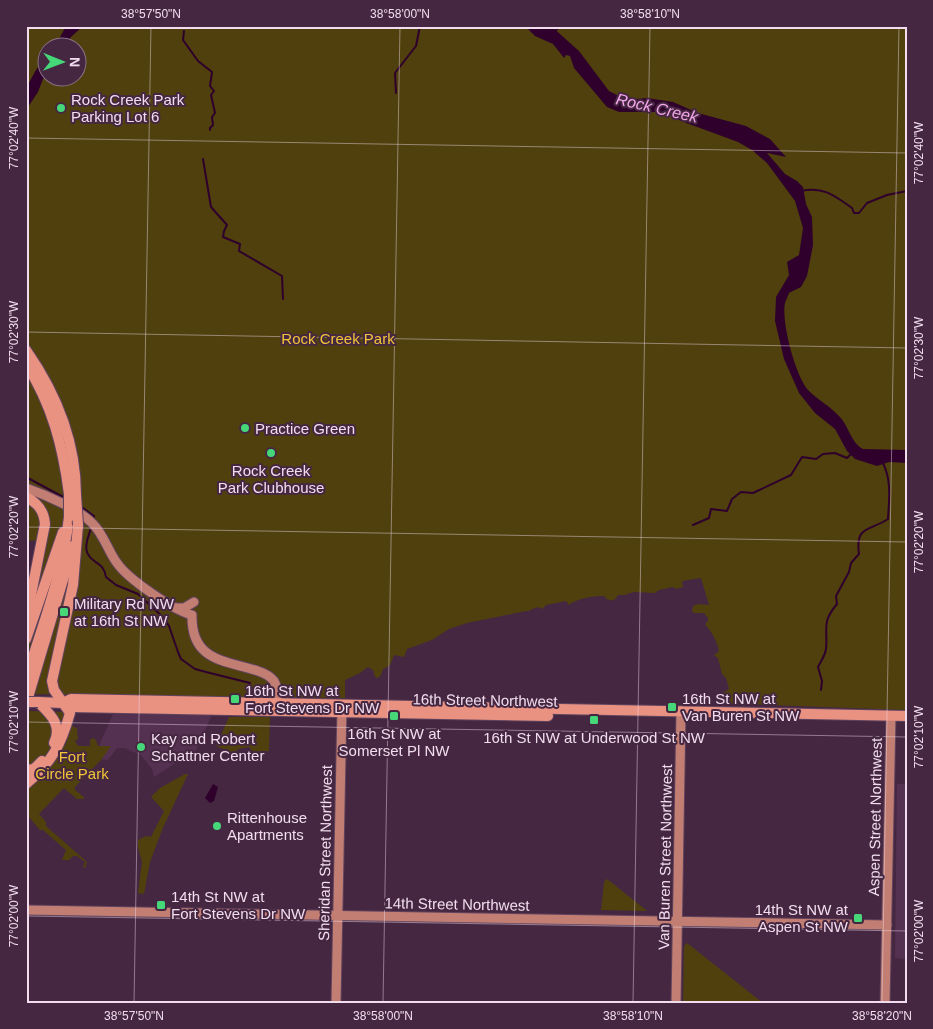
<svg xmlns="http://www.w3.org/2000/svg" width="933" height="1029" font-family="Arial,sans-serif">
  <rect width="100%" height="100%" fill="#462742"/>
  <g fill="#553151">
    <polygon points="113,714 210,715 211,717 195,752 177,762 154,777 152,769 141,755 124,748 117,748 108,760 99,759 99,746"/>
    <polygon points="897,784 907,784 907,959 895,958"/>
  </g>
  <g fill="#4f400d" fill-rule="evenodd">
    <path d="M26 26H907V710L716 703 715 701 720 695 729 689 726 678 722 674 718 658 714 655 719 651C717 641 712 632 705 624L708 621V618L704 613H694L692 611 693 606 699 604 709 605 701 578 682 581 683 587 676 589 673 587 659 590 655 593 634 592 624 595H618C615 602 608 602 604 596 593 596 578 598 569 605L566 601 546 605 542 609 538 607 530 610 529 611H526L467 623 449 629 432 640 407 649 404 657 394 655C391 663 391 666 383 669L381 675 378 678 375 677 373 670 368 667 360 673 345 680V698L26 694V600L38 540 29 541 27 538 29 533 26 532ZM48 48H78V78H48Z"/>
    <path d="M28 711 64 712C64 742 44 759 26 781V717Z"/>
    <polygon points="229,717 270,717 269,751 253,752 249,747 238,749 234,754 216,746"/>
    <path d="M72 726 77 728 78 739 75 741 78 746H90V740L93 738 96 740 98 746H111L101 760 75 787V790L84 797V799H77L64 788 39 814 46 822V826L87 862 85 868 83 867 85 862 77 856H73L69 860H62L66 850 43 830H40L29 817H26V789C42 777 52 764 62 746H65Z"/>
    <polygon points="185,774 188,774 162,830 150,862 144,894 138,893 142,862 138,847 138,840 146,836 151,837 164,811 151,797 160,788"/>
    <polygon points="607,879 646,910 646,911 601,910 604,882"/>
    <polygon points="687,943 763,1003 683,1003 684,946"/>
  </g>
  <g fill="#2f002c">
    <polygon points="66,26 83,26 71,37 64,47 53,47 58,41"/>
    <path d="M525 26H551L579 51 609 91 621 97 636 99 647 98 673 102 698 113 746 126 770 139 786 157 767 153 785 174 797 181 803 187 806 204 812 217 813 245 807 276 801 287 789 293C788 296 786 300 785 303 781 322 796 378 809 391 818 400 830 406 839 416 849 426 851 443 863 449L907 450V463L889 462 877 466 855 459 847 451 835 429 815 413 799 393 784 359 775 321 776 297 789 275 787 262 799 255 803 228 795 201 767 163 752 150 738 142 681 121 670 115 657 112H619L607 107 574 68 570 56 566 55 564 58 553 44 535 36Z"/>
    <polygon points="47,55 47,74 43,79 38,92 26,110 26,88 36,70"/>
    <polygon points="213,784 218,787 214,801 210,803 205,798"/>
  </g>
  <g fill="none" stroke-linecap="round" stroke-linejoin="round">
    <g stroke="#2f002c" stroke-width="2">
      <polyline points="184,31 183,40 198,61 212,72 210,86 214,91 211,95 215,113 212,117 213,125 210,128 210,130"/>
      <polyline points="555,31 561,26"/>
      <polyline points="396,93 395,73 416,46 420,26"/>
      <polyline points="203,159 211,207 227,225 224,231 223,237 240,244 239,251 282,276 283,299"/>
      <path d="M801 191C823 186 834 195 852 208L854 213H859L867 203 887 195 907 191"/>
      <polyline points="26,477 65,498"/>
      <polyline points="80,506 94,516 94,522"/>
      <polyline points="693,525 709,518 711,509 727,511 732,499 741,492 753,493 791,475 802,457 816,459 823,454 835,453 847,458 851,454"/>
      <path d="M91 528C89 535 84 545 87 552 91 564 104 561 106 577L116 585 138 594 164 618 169 626 178 652 181 659 195 669 206 672 250 683"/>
      <path d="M821 690 822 681 818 667C821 661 825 656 826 649 828 628 821 623 837 604L836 596 849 572 851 563 859 554C855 525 870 531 888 519 889 499 892 482 883 463"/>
    </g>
    <defs>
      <g id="secondary">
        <path d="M26 488C46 495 79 509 93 524 104 535 108 551 117 563 128 579 173 610 192 615 191 661 224 660 258 671 264 673 270 676 274 681 279 689 277 700 277 708"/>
        <polyline points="176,608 184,608 194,602"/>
        <polyline points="26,910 887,925"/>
        <polyline points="336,1003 342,706"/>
        <polyline points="676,1003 681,711"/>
        <polyline points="885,1003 891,716"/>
      </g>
      <g id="primary">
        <path d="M26 350C56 393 76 442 76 495"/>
        <path d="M26 364C52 404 63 447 69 494"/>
        <path d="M26 497C38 503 44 511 45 524L26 620"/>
        <polyline points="26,639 63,532"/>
        <path d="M26 678C43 625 63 572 69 517"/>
        <polyline points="38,702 63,703 71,699 907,716"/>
        <path d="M38 702C50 714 63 725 54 743"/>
        <polyline points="63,703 71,707 548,716"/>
        <polyline points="26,704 73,546"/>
        <polyline points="26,770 34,769 42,761"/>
        <path d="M26 784C52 762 61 745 70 713L54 690 52 681 73 585 78 525"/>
      </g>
    </defs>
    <use href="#secondary" stroke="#61445e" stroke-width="11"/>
    <use href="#primary" stroke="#61445e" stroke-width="12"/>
    <use href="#secondary" stroke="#c27e72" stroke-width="9"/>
    <use href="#primary" stroke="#e99282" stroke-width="10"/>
    <defs>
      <g id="primary-bridge">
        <polyline points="76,495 78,525"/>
        <polyline points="69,517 69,494"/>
        <polyline points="26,702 38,702"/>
      </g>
    </defs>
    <use href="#primary-bridge" stroke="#61445e" stroke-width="12" stroke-linecap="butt"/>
    <use href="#primary-bridge" stroke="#e99282" stroke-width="10"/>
  </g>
  <path fill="none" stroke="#f1ddee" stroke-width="1" stroke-opacity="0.45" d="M26 138 907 153M26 332 907 348M26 527 907 542M26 722 907 737M26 916 907 931M134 1003 151 26M383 1003 400 26M633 1003 650 26M882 1003 899 26"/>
  <g fill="#46d779" stroke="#462742" stroke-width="2">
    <circle cx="61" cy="108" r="5"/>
    <circle cx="245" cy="428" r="5"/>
    <circle cx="271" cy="453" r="5"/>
    <rect x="59" y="607" width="10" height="10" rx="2.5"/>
    <rect x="230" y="694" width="10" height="10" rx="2.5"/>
    <rect x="667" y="702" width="10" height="10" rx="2.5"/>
    <rect x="389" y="711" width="10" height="10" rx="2.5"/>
    <rect x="589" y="715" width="10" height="10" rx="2.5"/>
    <circle cx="141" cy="747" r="5"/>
    <circle cx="217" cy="826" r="5"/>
    <rect x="156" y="900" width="10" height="10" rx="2.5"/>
    <rect x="853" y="913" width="10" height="10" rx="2.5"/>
  </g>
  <g text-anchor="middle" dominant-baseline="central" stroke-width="4" stroke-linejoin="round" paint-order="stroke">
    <g font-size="15" fill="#f1ddee" stroke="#462742" text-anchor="start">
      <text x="71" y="99">Rock Creek Park<tspan x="71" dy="17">Parking Lot 6</tspan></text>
      <text x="255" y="428">Practice Green</text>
      <text x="271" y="470" text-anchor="middle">Rock Creek<tspan x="271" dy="17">Park Clubhouse</tspan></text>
      <text x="74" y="603">Military Rd NW<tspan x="74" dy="17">at 16th St NW</tspan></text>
      <text x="245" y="690">16th St NW at<tspan x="245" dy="17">Fort Stevens Dr NW</tspan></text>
      <text x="682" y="698">16th St NW at<tspan x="682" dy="17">Van Buren St NW</tspan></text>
      <text x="394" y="733" text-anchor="middle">16th St NW at<tspan x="394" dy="17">Somerset Pl NW</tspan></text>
      <text x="594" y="737" text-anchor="middle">16th St NW at Underwood St NW</text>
      <text x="151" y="738">Kay and Robert<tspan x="151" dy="17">Schattner Center</tspan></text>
      <text x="227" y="817">Rittenhouse<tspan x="227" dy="17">Apartments</tspan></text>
      <text x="171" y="896">14th St NW at<tspan x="171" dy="17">Fort Stevens Dr NW</tspan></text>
      <text x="848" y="909" text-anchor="end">14th St NW at<tspan x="848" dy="17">Aspen St NW</tspan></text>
    </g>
    <g font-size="15" fill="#f1c636" stroke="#462742">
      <text x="338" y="338">Rock Creek Park</text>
      <text x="72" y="756">Fort<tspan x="72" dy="17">Circle Park</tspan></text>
    </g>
    <g font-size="15" fill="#f1ddee" stroke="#462742">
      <text transform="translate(485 700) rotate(1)">16th Street Northwest</text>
      <text transform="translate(875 817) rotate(-89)">Aspen Street Northwest</text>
      <text transform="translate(325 853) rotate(-89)">Sheridan Street Northwest</text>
      <text transform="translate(665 857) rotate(-89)">Van Buren Street Northwest</text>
      <text transform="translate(457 904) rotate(1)">14th Street Northwest</text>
    </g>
    <g font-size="16" font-style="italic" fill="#f5a7eb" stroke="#462742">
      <text transform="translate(657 108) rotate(13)">Rock Creek</text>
    </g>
  </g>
  <rect width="933" height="1029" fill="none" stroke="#462742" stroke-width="55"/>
  <g transform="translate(62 62) rotate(91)"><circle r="24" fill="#462742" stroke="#8a7087"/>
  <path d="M0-4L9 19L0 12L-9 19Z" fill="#46d779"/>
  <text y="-8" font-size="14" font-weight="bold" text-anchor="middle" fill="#f1ddee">N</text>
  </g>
  <rect x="28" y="28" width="878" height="974" fill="none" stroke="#f1ddee" stroke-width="2"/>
  <g font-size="12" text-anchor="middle" fill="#f1ddee">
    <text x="151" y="18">38°57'50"N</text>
    <text x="400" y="18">38°58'00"N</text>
    <text x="650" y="18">38°58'10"N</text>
    <text transform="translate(14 138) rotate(-90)" y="4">77°02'40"W</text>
    <text transform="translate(919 153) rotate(-90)" y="4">77°02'40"W</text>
    <text transform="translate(14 332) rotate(-90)" y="4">77°02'30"W</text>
    <text transform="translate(919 348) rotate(-90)" y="4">77°02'30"W</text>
    <text transform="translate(14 527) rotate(-90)" y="4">77°02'20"W</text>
    <text transform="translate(919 542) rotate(-90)" y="4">77°02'20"W</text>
    <text transform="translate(14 722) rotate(-90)" y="4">77°02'10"W</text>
    <text transform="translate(919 737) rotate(-90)" y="4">77°02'10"W</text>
    <text transform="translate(14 916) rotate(-90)" y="4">77°02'00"W</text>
    <text transform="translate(919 931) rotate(-90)" y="4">77°02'00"W</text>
    <text x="134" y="1020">38°57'50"N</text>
    <text x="383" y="1020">38°58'00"N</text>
    <text x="633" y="1020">38°58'10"N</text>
    <text x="882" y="1020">38°58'20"N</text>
  </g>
</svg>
